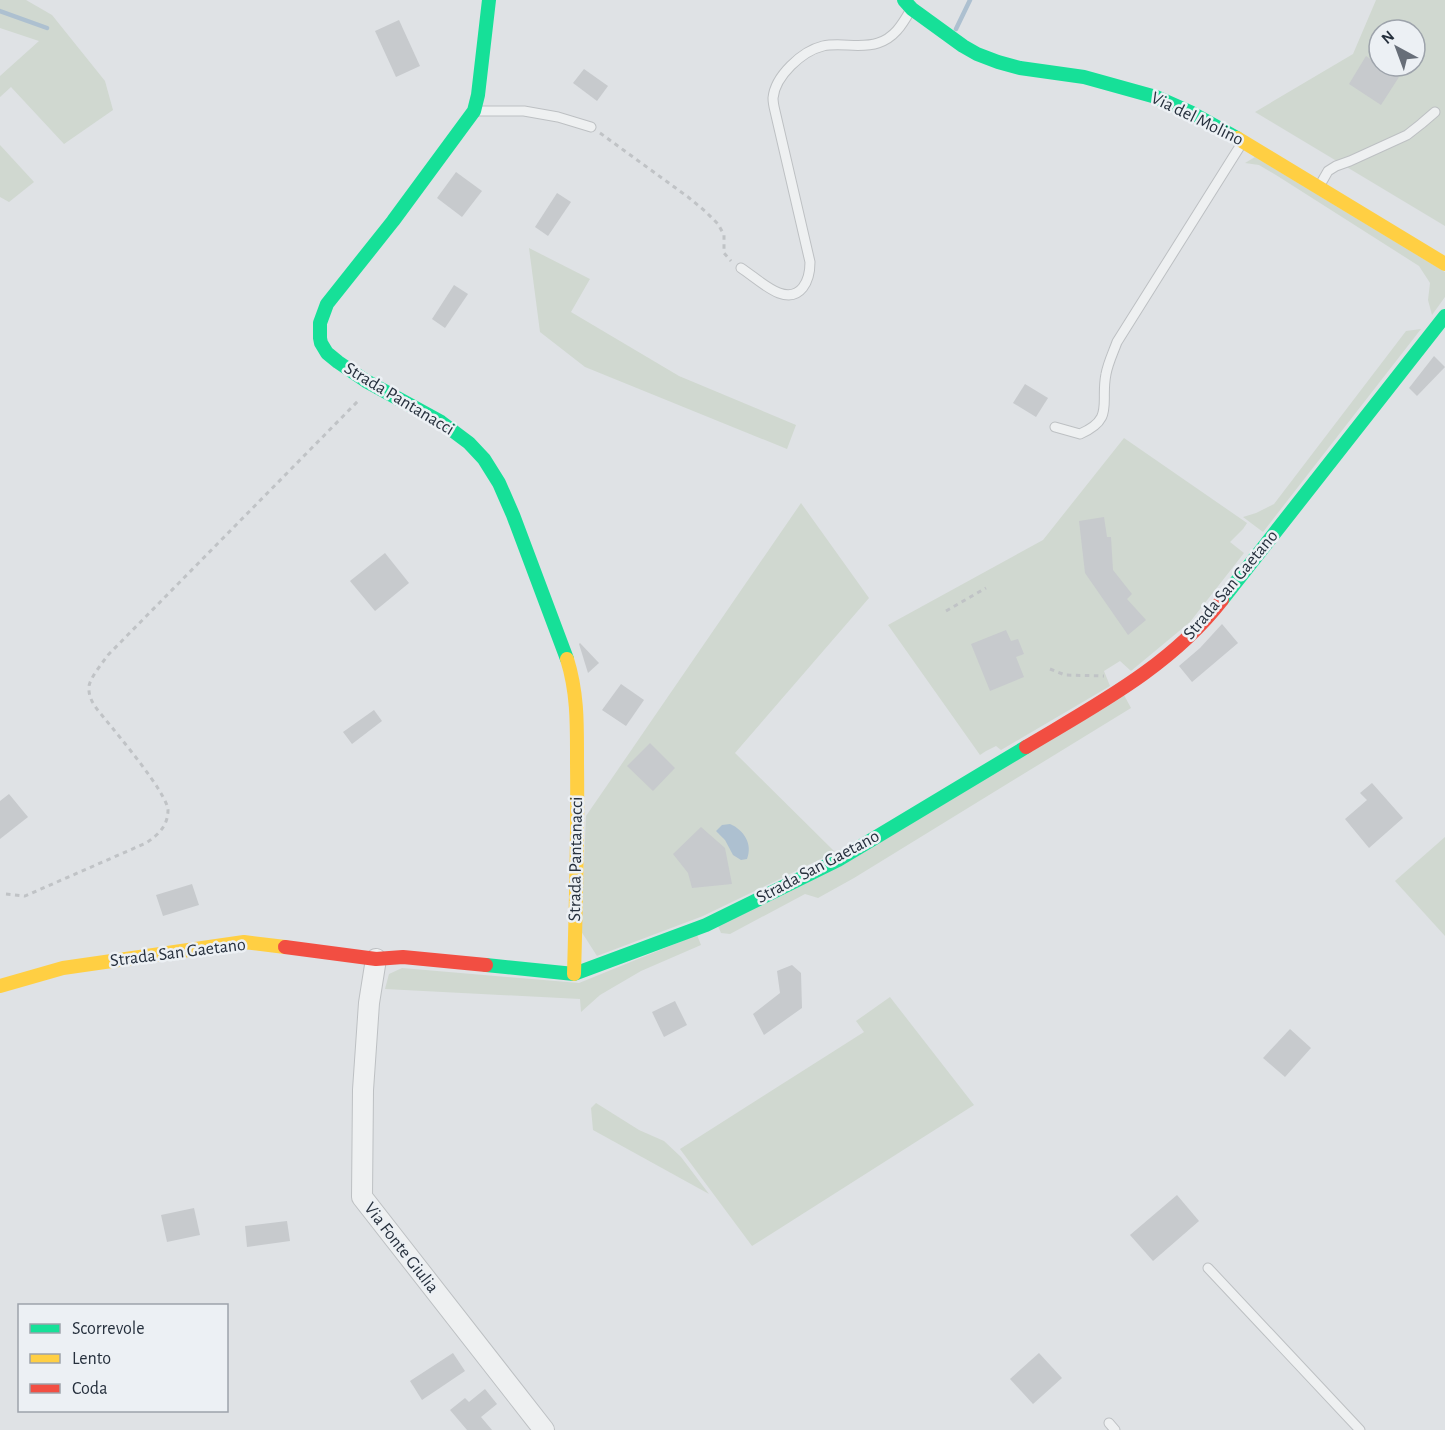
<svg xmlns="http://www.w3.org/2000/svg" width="1445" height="1430" font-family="'Alegreya Sans',sans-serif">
  <rect width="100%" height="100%" fill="#dfe2e5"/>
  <g fill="#d0d8d0" fill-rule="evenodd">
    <polygon points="0,0 26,0 52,15 105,81 113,110 64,144 11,87 0,97 0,76 39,41 0,28"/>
    <path d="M1376 0H1445V226L1255 112 1353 54ZM1379 30H1415V66H1379Z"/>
    <polygon points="0,145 34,182 9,202 0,197"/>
    <polygon points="1255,157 1445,272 1445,297 1432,315 1428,300 1430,283 1419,266 1276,175 1259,165 1245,163"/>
    <polygon points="529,248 590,279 571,312 679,376 796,425 787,449 585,367 540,332"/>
    <polygon points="1421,329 1263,532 1243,517 1256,513 1274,504 1406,331"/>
    <polygon points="1124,438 1247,523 1243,529 1230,542 1244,553 1190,622 1131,671 1120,661 1104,671 1110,686 1001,750 996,746 986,751 980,755 888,625 1043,540"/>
    <polygon points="801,503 869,598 735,753 835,852 703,916 597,956 581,931 586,816"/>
    <polygon points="1124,695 1131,708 854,878 818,898 805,894 730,934 721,933 718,926"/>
    <polygon points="1445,837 1445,936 1395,881"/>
    <polygon points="697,935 701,945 641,971 600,995 581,1012 580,999 385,989 389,974 402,968 579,983"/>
    <polygon points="890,997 974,1105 752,1246 680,1149 864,1032 856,1021"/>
    <polygon points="596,1103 639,1130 664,1141 681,1157 709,1194 593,1130 591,1108"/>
  </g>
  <path fill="#adc0d0" d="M730 824C744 830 753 844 747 859L741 860 733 855 725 840 716 831 722 825Z"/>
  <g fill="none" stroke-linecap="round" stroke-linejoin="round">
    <g stroke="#adc0d0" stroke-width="4.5">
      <polyline points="0,11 47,28"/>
      <polyline points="956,29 970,0"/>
    </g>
  </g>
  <g fill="#c7cacd">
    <polygon points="399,20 420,66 396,77 375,31"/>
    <polygon points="1366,56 1379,65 1379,66 1381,66 1399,77 1381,105 1349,84"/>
    <polygon points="584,69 608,86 597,101 573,83"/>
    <polygon points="456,172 482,191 462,217 437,198"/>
    <polygon points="557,193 571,202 548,236 535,227"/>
    <polygon points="454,285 468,294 445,328 432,319"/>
    <polygon points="1434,356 1445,367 1417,396 1409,388"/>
    <polygon points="1025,384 1048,398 1036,417 1013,403"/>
    <polygon points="1104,517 1107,537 1111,537 1113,570 1132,594 1127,599 1146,620 1128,635 1085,573 1079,521"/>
    <polygon points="385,553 409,583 375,611 350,581"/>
    <polygon points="1222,624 1238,643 1192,682 1179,666 1200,648"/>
    <polygon points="1006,630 1011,641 1018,639 1024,654 1016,657 1024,677 990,691 971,644"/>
    <polygon points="580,643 599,663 588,673 579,644"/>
    <polygon points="621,684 644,700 626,726 602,710"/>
    <polygon points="374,710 382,721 352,744 343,732"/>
    <polygon points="650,743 675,768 653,791 627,766"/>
    <polygon points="1372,783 1403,818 1369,848 1345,819 1367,800 1360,793"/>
    <polygon points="9,794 28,817 0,839 0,801"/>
    <polygon points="701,827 725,848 732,884 692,888 688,873 673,854"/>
    <polygon points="192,884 199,905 163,916 156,895"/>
    <polygon points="792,965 801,973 802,1008 764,1035 753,1014 780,993 777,971"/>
    <polygon points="675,1001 687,1025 664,1037 652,1012"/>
    <polygon points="1290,1029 1311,1048 1285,1077 1263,1058"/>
    <polygon points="1177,1195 1199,1221 1153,1261 1130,1235"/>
    <polygon points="194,1208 200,1235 167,1242 161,1215"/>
    <polygon points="287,1221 290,1241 247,1247 245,1226"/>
    <polygon points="453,1353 465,1371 422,1400 410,1381"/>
    <polygon points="1039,1353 1062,1378 1033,1404 1010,1379"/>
    <polygon points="485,1389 497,1404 481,1417 492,1430 467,1430 450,1410 465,1398 469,1402"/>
  </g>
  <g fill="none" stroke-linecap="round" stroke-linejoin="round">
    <defs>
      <g id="lane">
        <polyline points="477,111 524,111 558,117 591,127"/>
        <polyline points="1320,185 1328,171 1336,166 1350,161 1407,135 1421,124 1435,112"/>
        <path d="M741 268C753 276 766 288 779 293 801 301 810 281 810 262L775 111C774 107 773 102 773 98 775 76 802 51 823 46 841 42 860 49 878 43 894 38 902 25 910 11"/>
        <path d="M1055 427 1080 434C1115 419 1100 403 1106 374 1108 363 1113 353 1117 342L1242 143"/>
        <polyline points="1208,1268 1360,1430"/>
        <polyline points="1109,1423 1115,1430"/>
      </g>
      <polyline id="street" points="376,959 369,1003 363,1090 362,1197 544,1430"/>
    </defs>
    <use href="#lane" stroke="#bdc0c3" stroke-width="11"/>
    <use href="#street" stroke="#bdc0c3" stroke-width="22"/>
    <g stroke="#c0c3c6" stroke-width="3" stroke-dasharray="4.5 4.5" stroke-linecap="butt">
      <polyline points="600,133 688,197 705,211 718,224 724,235 724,253 731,261"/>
      <polyline points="946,611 986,588"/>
      <polyline points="1050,669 1065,675 1104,676"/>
      <path d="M6 894 25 896 146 843C158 835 168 826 168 810 167 793 118 735 105 719 97 709 88 700 89 687 89 679 103 662 108 655L358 401"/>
    </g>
    <use href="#lane" stroke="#eef0f1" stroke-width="9"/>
    <use href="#street" stroke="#eef0f1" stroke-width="20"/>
    <g stroke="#16e098" stroke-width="14">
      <polyline points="489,0 478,95 474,111 393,221 327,304 320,323 320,338 321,343 327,353 338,362 366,381 441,422 469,443 484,459 499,483 513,515 567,659"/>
      <polyline points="904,0 912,9 963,46 977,54 998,62 1020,68 1084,77 1156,97 1192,113 1237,138"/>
      <polyline points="1222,600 1445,316"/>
      <polyline points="486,965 574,974 706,925 838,860 1026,747"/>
    </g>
    <g stroke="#ffcf43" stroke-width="14">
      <polyline points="1237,138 1445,264"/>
      <path d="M567 659C578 694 577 727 577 763 578 834 576 904 574 974"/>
      <polyline points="0,986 63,968 244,942 285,947"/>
    </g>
    <g stroke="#f24e42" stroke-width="14">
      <path d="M1026 747C1096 705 1171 666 1222 600"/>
      <polyline points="285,947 376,959 403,957 486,965"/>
    </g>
  </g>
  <g text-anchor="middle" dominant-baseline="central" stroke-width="5" stroke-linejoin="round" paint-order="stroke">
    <g font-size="18" fill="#26303d" stroke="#ecf0f4">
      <text transform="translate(1197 119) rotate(26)">Via del Molino</text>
      <text transform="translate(399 399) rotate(31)">Strada Pantanacci</text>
      <text transform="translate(1231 585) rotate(-50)">Strada San Gaetano</text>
      <text transform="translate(576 859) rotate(-89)">Strada Pantanacci</text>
      <text transform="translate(818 867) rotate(-28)">Strada San Gaetano</text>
      <text transform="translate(178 953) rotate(-7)">Strada San Gaetano</text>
      <text transform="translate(401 1248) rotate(52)">Via Fonte Giulia</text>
    </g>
  </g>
  <rect x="18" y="1304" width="210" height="108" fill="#ecf0f4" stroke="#9da3ab" stroke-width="1.5"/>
  <rect x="30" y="1324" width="30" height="9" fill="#16e098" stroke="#9da3ab" stroke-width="1.5"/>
  <text x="72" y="1334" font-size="18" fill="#26303d">Scorrevole</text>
  <rect x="30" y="1354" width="30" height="9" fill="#ffcf43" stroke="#9da3ab" stroke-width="1.5"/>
  <text x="72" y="1364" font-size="18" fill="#26303d">Lento</text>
  <rect x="30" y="1384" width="30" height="9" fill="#f24e42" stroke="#9da3ab" stroke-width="1.5"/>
  <text x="72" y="1394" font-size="18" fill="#26303d">Coda</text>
  <g transform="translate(1397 48) rotate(319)"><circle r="28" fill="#ecf0f4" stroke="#9da3ab" stroke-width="1.5"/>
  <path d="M0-4.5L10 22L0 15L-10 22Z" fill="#676e78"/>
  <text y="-9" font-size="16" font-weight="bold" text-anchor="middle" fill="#26303d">N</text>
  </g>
</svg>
